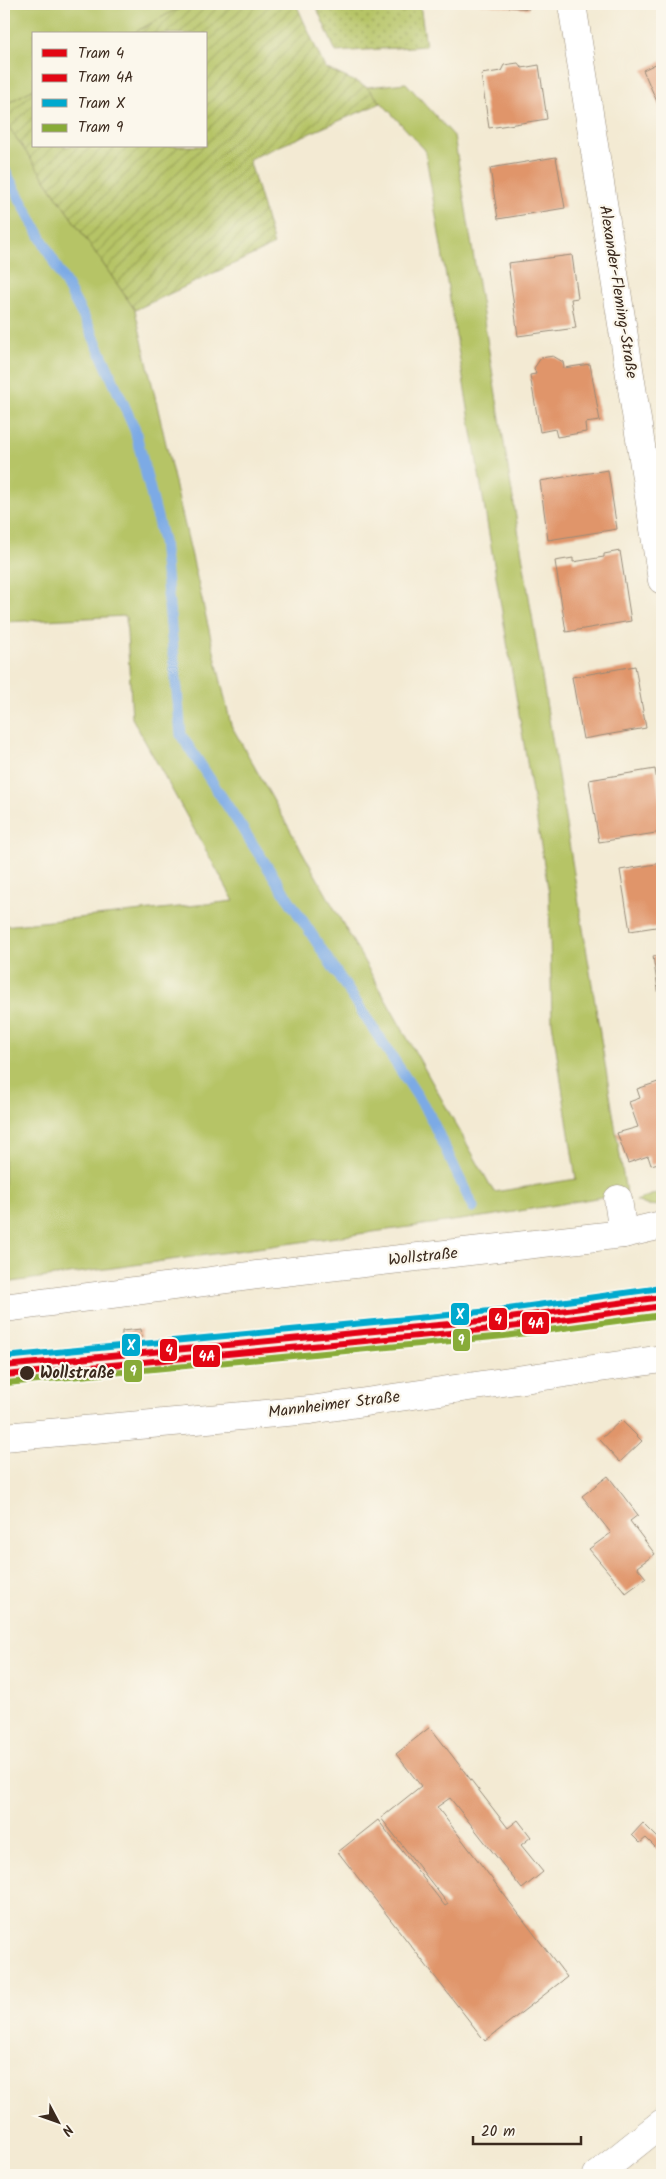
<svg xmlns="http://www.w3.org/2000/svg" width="666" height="2179" font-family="Kalam,sans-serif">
  <defs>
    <pattern id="park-dots" width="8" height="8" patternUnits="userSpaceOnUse" patternTransform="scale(1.25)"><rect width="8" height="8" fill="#b6c466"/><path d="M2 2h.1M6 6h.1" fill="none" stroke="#959f53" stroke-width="1.8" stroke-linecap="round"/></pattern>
    <pattern id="garden-furrows" width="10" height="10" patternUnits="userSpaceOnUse" patternTransform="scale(1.25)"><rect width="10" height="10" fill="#b6c466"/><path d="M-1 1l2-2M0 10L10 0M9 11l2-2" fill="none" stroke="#959f53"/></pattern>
  </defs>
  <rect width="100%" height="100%" fill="#fbf7ec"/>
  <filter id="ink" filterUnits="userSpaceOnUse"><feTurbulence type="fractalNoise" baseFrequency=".02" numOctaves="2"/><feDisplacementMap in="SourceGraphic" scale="10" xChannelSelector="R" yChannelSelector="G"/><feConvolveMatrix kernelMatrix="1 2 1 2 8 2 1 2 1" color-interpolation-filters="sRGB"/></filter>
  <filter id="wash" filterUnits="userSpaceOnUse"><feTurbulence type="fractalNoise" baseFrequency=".0096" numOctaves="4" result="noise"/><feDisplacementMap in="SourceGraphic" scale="20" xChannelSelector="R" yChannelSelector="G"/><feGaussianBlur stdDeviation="1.12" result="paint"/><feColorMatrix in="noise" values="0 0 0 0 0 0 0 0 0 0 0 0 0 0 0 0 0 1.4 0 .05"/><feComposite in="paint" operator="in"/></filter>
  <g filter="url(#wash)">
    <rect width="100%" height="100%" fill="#f3ead3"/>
    <g fill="#b6c466" stroke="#787742">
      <polygon points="4,4 186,4 132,34 34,34 34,89 4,105"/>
      <polygon points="406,83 454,136 626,1193 496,1215 4,1283 4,926 234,901 132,718 126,616 4,622 4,120 135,310 231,725 494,1192 576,1179 552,1022 549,894 425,150 367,87"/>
      <polygon points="662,1191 662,1206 646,1205 636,1201"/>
    </g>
    <polygon fill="url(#park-dots)" stroke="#787742" points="315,4 420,4 426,46 336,52"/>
    <polygon fill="url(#garden-furrows)" stroke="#787742" points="186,4 296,4 325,68 367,87 381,103 249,159 274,245 135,310 4,120 4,105 34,89 34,146 206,146 206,34 132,34"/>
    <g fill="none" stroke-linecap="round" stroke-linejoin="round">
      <polyline stroke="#7baae5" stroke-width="11" points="4,169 89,327 135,430 163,541 181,735 428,1112 473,1207"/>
    </g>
    <g id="blocks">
      <g fill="#e0956b">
        <polygon points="479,4 529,4 529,9"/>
        <polygon points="662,61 662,113 643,70"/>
        <polygon points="518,63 522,68 539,65 547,119 489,128 481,74 501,71 504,65"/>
        <polygon points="556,157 565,208 498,219 490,168"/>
        <polygon points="572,255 578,298 571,299 576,328 518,336 508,263"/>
        <polygon points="553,356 563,362 564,368 590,364 600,421 585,423 586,432 557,437 555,429 540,432 530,375 536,374 534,368 541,358"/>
        <polygon points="608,470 617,529 548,540 540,481"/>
        <polygon points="620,551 631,621 566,632 555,561 573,558 573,562 604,557 604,554"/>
        <polygon points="635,666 646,728 583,739 572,677"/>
        <polygon points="655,769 662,814 662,832 599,842 589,780"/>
        <polygon points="662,863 662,926 630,931 620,870"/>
        <polygon points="662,955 662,1010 661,1010 653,956"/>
        <polygon points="658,1082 662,1093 662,1162 651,1165 648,1156 628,1163 617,1133 638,1127 629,1102 640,1098 637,1089"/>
        <polygon points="141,1329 142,1337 122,1339 122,1331"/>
        <polygon points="621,1420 642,1441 620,1462 600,1440"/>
        <polygon points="608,1476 638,1515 630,1521 655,1554 637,1567 646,1578 626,1593 589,1549 611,1533 582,1496"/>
        <polygon points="430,1727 508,1828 518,1820 531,1837 521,1845 543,1872 522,1889 450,1798 437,1807 567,1977 485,2041 338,1852 378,1820 445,1906 448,1904 381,1818 421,1786 396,1754"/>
        <polygon points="643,1823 662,1842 662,1854 646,1838 640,1843 632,1835"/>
      </g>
    </g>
  </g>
  <g filter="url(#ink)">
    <use href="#blocks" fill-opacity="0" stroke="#978a78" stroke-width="1"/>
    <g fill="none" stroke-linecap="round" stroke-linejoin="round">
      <defs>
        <g id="minor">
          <polyline points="572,4 662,580"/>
          <polyline points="618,1199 623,1234"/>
          <polyline points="4,1308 257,1275 623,1234 662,1225"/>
          <polyline points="4,1437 310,1410 662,1359"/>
          <polyline points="597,2175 662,2123"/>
        </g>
      </defs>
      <use href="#minor" stroke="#978a78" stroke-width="29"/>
      <use href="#minor" stroke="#fff" stroke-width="28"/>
      <defs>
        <polyline id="tram-1" points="4,1366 502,1319 662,1297"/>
        <polyline id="tram-2" points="5,1375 503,1328 662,1306"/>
        <polyline id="tram-3" points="4,1357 501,1310 661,1288"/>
        <polyline id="tram-4" points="6,1383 504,1336 662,1315"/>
      </defs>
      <use href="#tram-1" stroke="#fbf7ec" stroke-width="10"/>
      <use href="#tram-2" stroke="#fbf7ec" stroke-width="10"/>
      <use href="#tram-3" stroke="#fbf7ec" stroke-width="10"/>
      <use href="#tram-4" stroke="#fbf7ec" stroke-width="10"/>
      <use href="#tram-1" stroke="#e30613" stroke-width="6"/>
      <use href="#tram-2" stroke="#e30613" stroke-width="6"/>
      <use href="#tram-3" stroke="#00a9ce" stroke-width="6"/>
      <use href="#tram-4" stroke="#88ab38" stroke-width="6"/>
    </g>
  </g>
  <circle fill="#3b2a1e" stroke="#fbf7ec" stroke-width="2" cx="27" cy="1373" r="8"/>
  <g text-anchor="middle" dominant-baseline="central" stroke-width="4.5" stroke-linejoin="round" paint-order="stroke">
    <g font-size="16" fill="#3b2a1e" stroke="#fbf7ec">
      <text transform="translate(618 292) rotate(81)">Alexander-Fleming-Straße</text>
      <text transform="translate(423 1257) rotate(-6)">Wollstraße</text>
      <text transform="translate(334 1405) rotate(-7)">Mannheimer Straße</text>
    </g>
    <g font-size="16" font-weight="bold" fill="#3b2a1e" stroke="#fbf7ec" text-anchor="start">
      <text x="40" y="1373">Wollstraße</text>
    </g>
  </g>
  <g stroke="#fbf7ec" stroke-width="2">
    <rect x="450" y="1302" width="20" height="24" rx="5" fill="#00a9ce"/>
    <rect x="488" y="1307" width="20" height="24" rx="5" fill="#e30613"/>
    <rect x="521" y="1311" width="29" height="24" rx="5" fill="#e30613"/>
    <rect x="452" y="1328" width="19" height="24" rx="5" fill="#88ab38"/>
    <rect x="121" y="1333" width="20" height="24" rx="5" fill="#00a9ce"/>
    <rect x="159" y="1338" width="19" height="24" rx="5" fill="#e30613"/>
    <rect x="192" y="1344" width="29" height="24" rx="5" fill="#e30613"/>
    <rect x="123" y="1359" width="20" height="24" rx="5" fill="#88ab38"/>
  </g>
  <g font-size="14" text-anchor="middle" font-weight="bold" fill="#fff">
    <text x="460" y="1319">X</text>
    <text x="498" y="1324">4</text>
    <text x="536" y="1328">4A</text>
    <text x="461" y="1345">9</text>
    <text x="131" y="1350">X</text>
    <text x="169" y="1355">4</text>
    <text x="207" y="1361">4A</text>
    <text x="133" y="1376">9</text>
  </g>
  <rect width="666" height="2179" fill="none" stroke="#fbf7ec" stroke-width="20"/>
  <rect x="32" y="32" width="175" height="115" fill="#fbf7ec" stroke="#aea59a"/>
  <rect x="42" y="49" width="25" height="8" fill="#e30613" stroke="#aea59a"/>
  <text x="78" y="58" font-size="15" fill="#3b2a1e">Tram 4</text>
  <rect x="42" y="74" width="25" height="8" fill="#e30613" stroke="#aea59a"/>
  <text x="78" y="82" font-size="15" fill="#3b2a1e">Tram 4A</text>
  <rect x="42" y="99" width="25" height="8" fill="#00a9ce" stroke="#aea59a"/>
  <text x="78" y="108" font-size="15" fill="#3b2a1e">Tram X</text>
  <rect x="42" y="124" width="25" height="8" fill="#88ab38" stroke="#aea59a"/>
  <text x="78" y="132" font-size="15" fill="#3b2a1e">Tram 9</text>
  <g transform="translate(58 2122) rotate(131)" stroke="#fbf7ec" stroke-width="4" paint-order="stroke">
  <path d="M0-4L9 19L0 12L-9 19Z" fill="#3b2a1e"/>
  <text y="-8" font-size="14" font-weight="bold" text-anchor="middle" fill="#3b2a1e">N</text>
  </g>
  <path d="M473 2136v8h108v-8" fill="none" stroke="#3b2a1e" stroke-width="2.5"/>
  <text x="481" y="2136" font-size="15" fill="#3b2a1e" stroke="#fbf7ec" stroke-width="4" paint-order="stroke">20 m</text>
</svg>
